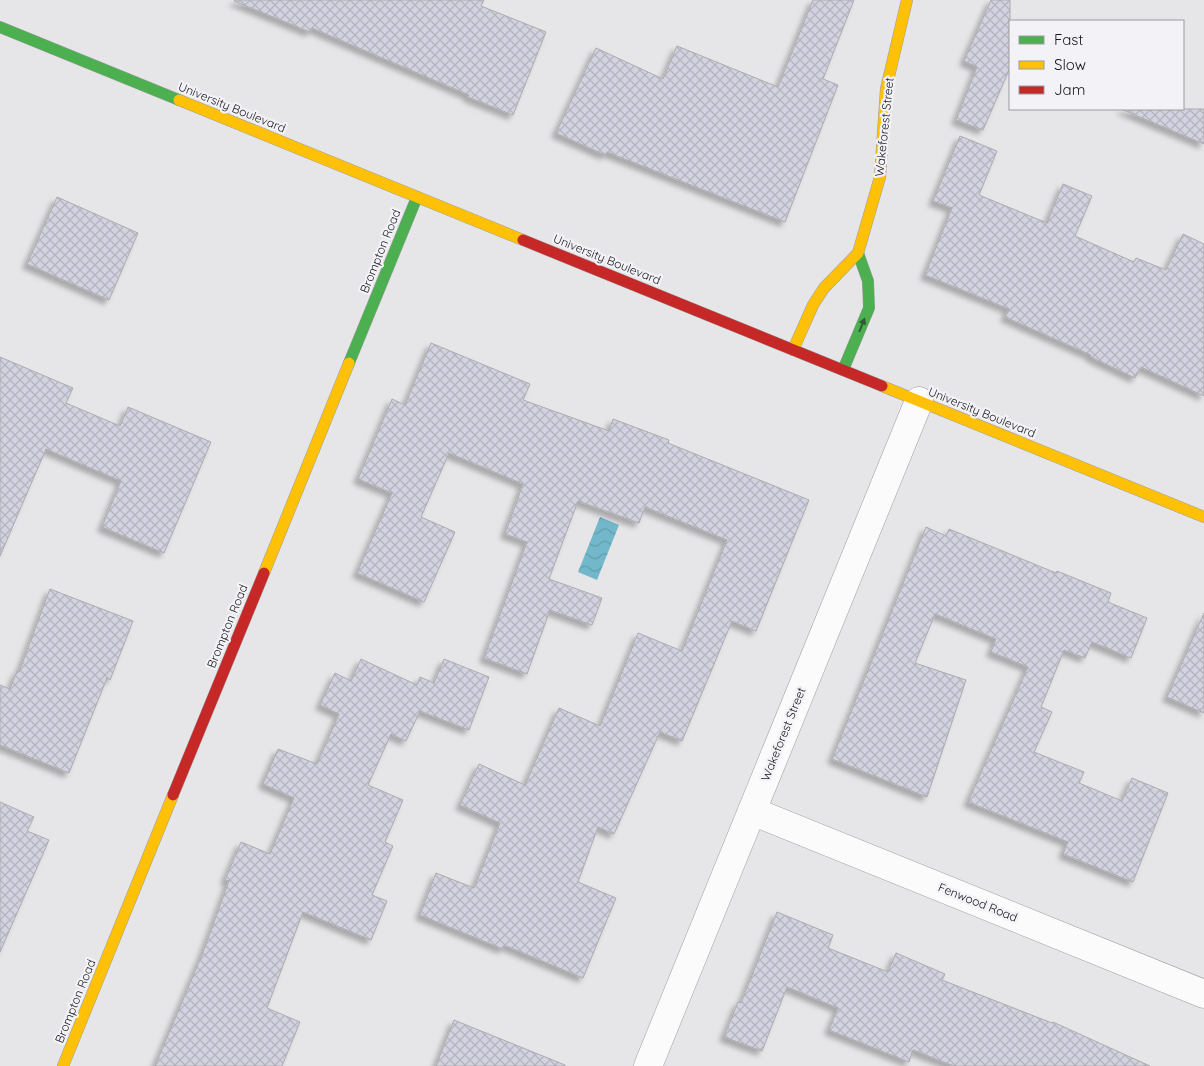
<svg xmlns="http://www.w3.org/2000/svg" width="1204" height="1066" font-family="Quicksand,sans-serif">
  <defs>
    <pattern id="water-waves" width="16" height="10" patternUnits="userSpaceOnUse" patternTransform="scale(1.25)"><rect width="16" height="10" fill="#72b8ca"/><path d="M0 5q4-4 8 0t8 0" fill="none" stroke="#629dad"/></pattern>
    <pattern id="building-cross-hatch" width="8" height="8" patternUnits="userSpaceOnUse" patternTransform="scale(1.25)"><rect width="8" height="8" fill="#d3d2e0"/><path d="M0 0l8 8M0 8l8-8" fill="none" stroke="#b4b4c0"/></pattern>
    <filter id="shadow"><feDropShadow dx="-4.5" dy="4.5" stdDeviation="2.5" flood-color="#0004"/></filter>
  </defs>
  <rect width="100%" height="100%" fill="#e6e5e8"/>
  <polygon fill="url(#water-waves)" points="600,517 619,525 597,580 578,572"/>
  <g fill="url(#building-cross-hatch)" stroke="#acabad" filter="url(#shadow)">
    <polygon points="235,0 484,0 481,6 546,32 513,115 468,97 469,95 312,28 310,32 234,1"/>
    <polygon points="813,0 854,0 823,79 838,85 785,222 607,152 605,155 556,133 596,48 663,79 677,46 778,87"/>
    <polygon points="991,0 1010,0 1010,68 983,130 956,120 977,67 964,61"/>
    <polygon points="1121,109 1204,109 1204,144"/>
    <polygon points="960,136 997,151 979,195 1047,223 1063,184 1092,196 1075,236 1134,262 1136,258 1166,270 1183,234 1204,244 1204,396 1141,367 1135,378 1091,357 1091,355 1005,317 1009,309 925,275 952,208 933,201"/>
    <polygon points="57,197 138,233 109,300 27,264"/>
    <polygon points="431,343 530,384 523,400 609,431 613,419 669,440 668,443 809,500 756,631 732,621 682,741 660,732 614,834 598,827 578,882 616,898 583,978 504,945 503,949 420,915 436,873 474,888 500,823 460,805 479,764 525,785 559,708 600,726 638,633 682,651 727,540 645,507 639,523 578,501 549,579 602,598 592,625 550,610 527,674 484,658 527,542 505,534 523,484 449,453 421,517 455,532 424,602 357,573 392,493 358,479 392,399 405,405"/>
    <polygon points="0,357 73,388 66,403 120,426 128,407 211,442 164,553 102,527 121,481 46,449 0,556"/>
    <polygon points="926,527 946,536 949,529 1056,573 1057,571 1111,593 1108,602 1147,618 1131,658 1092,642 1085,658 1064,650 1041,707 1052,712 1034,752 1084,772 1079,783 1122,801 1132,778 1168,793 1133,882 1063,854 1068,842 968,802 1028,667 991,652 996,639 935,614 915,663 966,680 927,797 832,759"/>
    <polygon points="50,589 133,621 110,680 107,678 69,773 0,745 0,685 10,689 17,671 19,672"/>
    <polygon points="1204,613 1204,713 1167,697"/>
    <polygon points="361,659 417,685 420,677 434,683 444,659 489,677 469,730 420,711 406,741 391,734 368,785 403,800 385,842 393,846 372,895 387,901 371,940 303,912 267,1008 300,1022 282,1066 155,1066 202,955 229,881 225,880 241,842 270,854 294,798 263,784 278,749 317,764 339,714 320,705 335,673 351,681"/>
    <polygon points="0,802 34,817 27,831 49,840 0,952"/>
    <polygon points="777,912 833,935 828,948 888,972 896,953 945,974 942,980 1052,1023 1053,1022 1150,1066 954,1066 913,1050 909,1062 829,1030 838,1008 787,987 762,1051 724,1037 738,1002 741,1003"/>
    <polygon points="454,1020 565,1065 565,1066 436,1066"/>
  </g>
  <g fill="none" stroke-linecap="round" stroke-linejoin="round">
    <defs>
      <g id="street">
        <polyline points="752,811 1204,994"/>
        <polyline points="648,1066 919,401"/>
      </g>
      <g id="fast">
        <polyline points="0,27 179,100"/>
        <polyline points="349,363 417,197"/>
        <polyline points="843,370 869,308 868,281 858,253"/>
      </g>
      <g id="slow">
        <polyline points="179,100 523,240"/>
        <polyline points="793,350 813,305 824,288 858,253 880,177 886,89 907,0"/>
        <polyline points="882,386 1204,517"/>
        <polyline points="264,573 349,363"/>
        <polyline points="63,1066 173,795"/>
      </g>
      <g id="jam">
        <polyline points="523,240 882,386"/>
        <polyline points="173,795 264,573"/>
      </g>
    </defs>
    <use href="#street" stroke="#9e9ea0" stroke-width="29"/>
    <use href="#fast" stroke="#9e9ea0" stroke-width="12"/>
    <use href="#slow" stroke="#9e9ea0" stroke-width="12"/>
    <use href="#jam" stroke="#9e9ea0" stroke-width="12"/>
    <use href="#street" stroke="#fbfbfc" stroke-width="28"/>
    <use href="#fast" stroke="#4caf50" stroke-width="11"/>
    <use href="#slow" stroke="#ffc107" stroke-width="11"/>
    <use href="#jam" stroke="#c62828" stroke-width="11"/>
  </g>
  <defs><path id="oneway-solid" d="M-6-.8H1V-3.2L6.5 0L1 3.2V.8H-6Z" transform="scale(1.25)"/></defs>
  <use fill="#2f5c32" href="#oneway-solid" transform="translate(862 325) rotate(-68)"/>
  <g text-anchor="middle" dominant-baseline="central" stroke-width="4.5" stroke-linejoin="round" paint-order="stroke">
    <g font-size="12" fill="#18181a" stroke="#f2f2f7">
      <text transform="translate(232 107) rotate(22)">University Boulevard</text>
      <text transform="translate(884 127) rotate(-84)">Wakeforest Street</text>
      <text transform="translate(380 251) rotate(-68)">Brompton Road</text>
      <text transform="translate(607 259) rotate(22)">University Boulevard</text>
      <text transform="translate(982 412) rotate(22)">University Boulevard</text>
      <text transform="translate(227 626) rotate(-68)">Brompton Road</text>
      <text transform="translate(783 734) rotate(-68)">Wakeforest Street</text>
      <text transform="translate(978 902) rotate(22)">Fenwood Road</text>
      <text transform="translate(75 1001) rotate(-68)">Brompton Road</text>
    </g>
  </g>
  <rect x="1009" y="20" width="175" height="90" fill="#f2f2f7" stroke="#9b9b9f"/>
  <rect x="1019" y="36" width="25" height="8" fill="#4caf50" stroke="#9b9b9f"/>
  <text x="1054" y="45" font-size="15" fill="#18181a">Fast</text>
  <rect x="1019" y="61" width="25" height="8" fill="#ffc107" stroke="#9b9b9f"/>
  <text x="1054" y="70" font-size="15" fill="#18181a">Slow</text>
  <rect x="1019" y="86" width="25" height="8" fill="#c62828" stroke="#9b9b9f"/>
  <text x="1054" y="95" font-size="15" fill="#18181a">Jam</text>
</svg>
